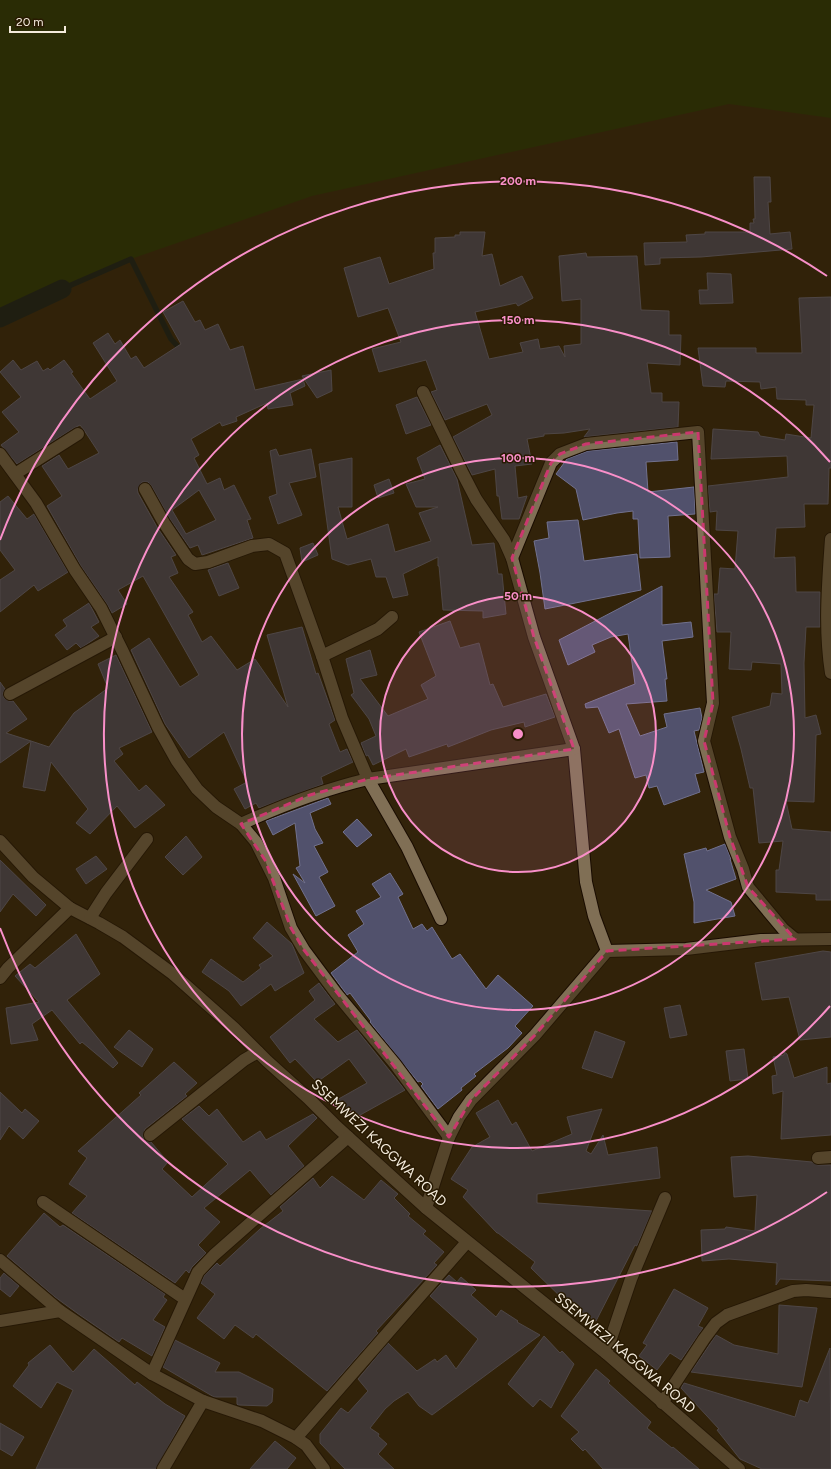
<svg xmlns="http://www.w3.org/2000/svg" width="831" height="1469" font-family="Figtree,sans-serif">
  <rect width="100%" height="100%" fill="#32230a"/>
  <polygon fill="#233800" points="0,0 831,0 831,118 729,104 312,196 131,259 62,289 0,318"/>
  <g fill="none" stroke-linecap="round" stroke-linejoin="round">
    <polyline stroke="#0b1a1c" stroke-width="5.5" points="62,289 131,259 171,339 182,351"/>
    <polyline stroke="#0b1a1c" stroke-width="19" points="0,318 62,289"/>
  </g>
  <g fill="#51516c" stroke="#71718e" fill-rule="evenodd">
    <polygon points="754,177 770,177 771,202 768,202 770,234 790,232 792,249 701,257 660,258 660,264 645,265 644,243 687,242 686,235 705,234 705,232 750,232 750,223 754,223 753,219 755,219"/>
    <polygon points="460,232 485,232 482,256 492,254 500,286 522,276 533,298 518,306 516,303 475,312 489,359 523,352 520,343 538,339 540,349 559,346 565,357 564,346 581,344 581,299 562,301 559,256 586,253 587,257 637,256 641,310 669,311 669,335 681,335 680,365 647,363 651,393 662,393 662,402 679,402 678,427 584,437 590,429 564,433 544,434 544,436 527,439 532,464 515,466 518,498 527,496 519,519 502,519 499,496 497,496 495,469 472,475 453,437 492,415 487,404 445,420 431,392 437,390 426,360 379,372 372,349 401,342 388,308 358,317 344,268 380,257 389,284 434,269 433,253 435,253 435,238 455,237 455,235 460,235"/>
    <polygon points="707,273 731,274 733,303 700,304 699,290 708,290"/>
    <polygon points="831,297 831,468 829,468 828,504 804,504 805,527 776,528 774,558 795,557 796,592 820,592 820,627 806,627 804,663 805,718 816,715 821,734 816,735 814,802 786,801 792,829 831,832 831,900 816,900 816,894 776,892 776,870 779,870 783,841 759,843 753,788 750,788 741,749 732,717 770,706 772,693 782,694 781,664 752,662 751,670 729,669 731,632 717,632 714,594 718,594 720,568 735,569 738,531 716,530 717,511 710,512 708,486 788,477 787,456 711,459 713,429 758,432 760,436 785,440 786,434 811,438 814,405 806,405 806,400 777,399 776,387 761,389 760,382 726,381 725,387 703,386 698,348 756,348 756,353 802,353 799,298"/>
    <path d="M183 301 195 322 200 320 205 330 218 324 230 350 243 346 255 390 303 379 305 386 290 393 293 405 268 409 267 403 236 417 237 421 222 426 220 422 191 439 199 455 194 458 207 484 220 478 224 490 234 485 251 519 247 520 253 538 202 555 198 545 190 548 170 519 151 485 148 482H142L138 489V493L157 527 176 555 171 557 178 573 169 577 193 612 188 615 202 642 211 636 237 670 255 659 288 707 267 635 302 627 316 674 318 673 335 720 329 724 340 752 347 749 353 762 321 777 323 784 259 808 256 803 245 809 234 789 247 782 224 732 189 758 165 724 131 650 149 638 180 687 199 675 143 576 118 590 127 604 112 613 107 604 81 566 47 506 62 496 42 466 59 455 68 469 99 453 84 430 80 425 74 428 17 464 1 445 19 432 2 412 21 397 0 372 13 360 21 370 37 361 43 371 48 368 50 370 64 360 73 372 71 373 90 399 117 381 93 343 108 333 115 344 120 340 131 359 136 356 144 368 181 344 163 312ZM199 490 216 520 186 534 172 510Z"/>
    <polygon points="331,370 332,391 317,398 302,376"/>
    <polygon points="417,397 431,425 406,434 396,405"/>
    <polygon points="677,442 678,460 646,462 648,492 694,487 695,514 668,516 670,557 640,558 638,519 633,519 633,511 617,513 583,520 576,489 556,474 567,459 588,451"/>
    <polygon points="440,445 457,479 472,545 494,543 498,574 502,574 506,614 483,618 483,611 443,610 439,566 438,566 438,557 403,574 408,595 393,598 386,577 376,577 371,559 348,565 332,559 319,464 352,458 352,507 338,507 347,539 388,524 395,552 431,541 419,513 438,507 416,507 406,484 425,479 417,458"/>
    <polygon points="276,449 279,456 311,449 316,477 289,483 302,515 278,524 269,497 277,494 270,451"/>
    <polygon points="389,479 394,493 378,498 374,485"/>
    <polygon points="8,496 27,519 34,514 68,572 38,591 34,585 0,612 0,580 15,570 0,550 0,502"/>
    <polygon points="578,520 584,561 637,554 641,590 545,609 540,573 534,541 549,538 547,522"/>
    <polygon points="313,543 318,555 302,562 300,548"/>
    <polygon points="228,563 239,588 219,596 208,570"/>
    <polygon points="662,586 662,625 691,622 693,637 662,641 667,679 665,679 667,701 626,704 640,736 667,727 664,714 700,708 702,718 699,730 694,731 704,772 695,774 700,792 664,805 657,786 649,788 646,775 635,778 619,729 609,733 598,707 586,708 585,704 635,684 628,634 611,637 592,645 595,652 568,665 559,640"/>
    <polygon points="89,603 99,622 91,627 99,636 81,648 76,643 67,650 55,635 67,626 63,620"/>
    <polygon points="450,621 460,648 479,643 490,685 493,684 503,707 546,694 555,717 525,727 524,722 491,730 448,747 447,744 409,757 406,749 373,765 368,755 366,756 361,743 376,736 369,719 351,695 354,693 346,659 370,650 377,675 360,679 388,716 428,699 421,685 436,676 419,632"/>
    <polygon points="116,655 152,732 119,748 123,754 114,761 139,791 146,785 165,805 135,828 117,806 90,834 76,823 88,809 51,762 45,791 23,787 31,741 49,747 74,713 108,688 98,664"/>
    <polygon points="0,682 5,689 3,693 4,698 9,701 13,701 27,719 6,733 31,741 0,763"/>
    <polygon points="328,798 331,804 310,813 315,829 323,843 314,846 328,872 319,877 335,906 316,916 293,874 305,883 296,868 300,866 295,823 273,835 266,821"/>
    <polygon points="357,819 372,835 357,847 343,832"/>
    <polygon points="186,836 202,857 183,875 165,857"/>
    <polygon points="725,844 731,859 730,859 736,879 706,890 731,902 735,916 694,923 694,902 684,854 706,848 707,851"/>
    <polygon points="96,856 107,869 86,884 76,869"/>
    <polygon points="0,860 46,905 36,916 13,894 0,912"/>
    <polygon points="390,873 403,894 398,897 413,929 422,924 427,931 432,927 452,959 460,954 486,989 498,975 533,1006 515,1026 522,1033 508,1048 474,1074 476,1076 461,1088 462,1090 438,1109 421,1086 423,1084 420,1081 418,1082 370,1022 371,1021 350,993 347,995 331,973 358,952 348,935 364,924 356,911 381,897 372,884"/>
    <polygon points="267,922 292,944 304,973 275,991 271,984 241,1006 229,991 202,972 211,959 243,982 261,968 259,965 273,956 253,938"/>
    <polygon points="76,934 100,974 67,1000 118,1063 113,1068 82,1042 80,1044 52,1010 32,1024 38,1040 11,1044 6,1008 39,1002 15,976 30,964 35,968"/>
    <polygon points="823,951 831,952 831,1037 800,1040 789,997 762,1000 755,963"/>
    <polygon points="319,983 335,1004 314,1019 338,1042 357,1030 405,1090 353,1119 335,1101 367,1083 349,1059 317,1082 295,1059 290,1063 270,1037 315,1000 309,991"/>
    <polygon points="680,1005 687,1035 670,1038 664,1008"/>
    <polygon points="129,1030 153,1049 142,1067 114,1047"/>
    <polygon points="595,1031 625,1042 612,1078 582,1068"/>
    <polygon points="744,1049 748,1079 730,1081 726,1051"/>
    <polygon points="784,1052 787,1054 794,1078 827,1067 827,1084 831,1083 831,1135 781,1139 783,1091 773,1094 772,1076 777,1075 773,1057 784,1055"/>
    <polygon points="174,1062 197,1083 185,1094 187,1096 145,1129 143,1136 144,1140 151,1142 168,1162 162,1169 192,1197 228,1164 182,1119 199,1106 209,1116 217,1109 243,1142 260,1131 266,1140 313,1114 317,1118 288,1146 304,1166 271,1195 250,1170 204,1208 220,1222 198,1245 206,1253 192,1267 189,1273 186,1270 175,1283 72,1213 87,1196 69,1184 87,1158 78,1151 141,1095 139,1093"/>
    <polygon points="0,1092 22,1113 25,1109 39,1121 23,1139 9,1126 0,1140"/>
    <polygon points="498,1100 512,1125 516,1122 532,1151 572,1134 567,1117 602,1109 586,1151 591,1154 603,1135 608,1155 657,1147 660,1178 537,1194 537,1203 652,1211 637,1246 635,1245 596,1321 568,1304 531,1268 535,1262 498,1233 497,1233 463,1197 468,1190 451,1179 472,1147 490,1137 476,1113"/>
    <polygon points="748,1156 812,1162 818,1165 831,1165 831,1281 780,1279 776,1285 777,1263 729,1259 702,1261 701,1230 725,1229 726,1227 755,1231 757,1195 734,1197 731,1157"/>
    <polygon points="332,1176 364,1200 381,1180 398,1194 394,1198 410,1214 408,1216 426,1231 423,1234 444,1252 434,1263 437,1265 376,1331 378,1333 327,1391 256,1334 253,1338 235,1325 224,1339 197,1318 215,1294 201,1283 204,1276 217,1263 220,1266 260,1229 283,1211 280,1207 313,1178 320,1188"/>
    <polygon points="44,1213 60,1227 63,1225 165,1294 163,1297 167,1300 153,1320 165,1327 152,1356 122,1338 119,1342 77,1313 55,1297 7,1256"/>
    <polygon points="4,1273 19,1286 10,1297 0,1289 0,1278"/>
    <polygon points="449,1275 457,1282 461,1277 476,1290 471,1295 496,1317 501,1310 518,1321 517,1322 540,1335 432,1415 419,1406 408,1392 394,1401 385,1409 370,1428 379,1434 378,1436 387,1444 378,1454 394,1469 345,1469 320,1443 320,1434 341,1408 348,1413 368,1391 358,1379 388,1343 417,1371 435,1359 437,1362 446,1355 456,1369 478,1339 430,1296"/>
    <polygon points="674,1289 708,1308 698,1326 703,1328 681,1360 670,1353 657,1370 639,1356 647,1345 643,1343"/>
    <polygon points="779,1305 817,1308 802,1387 691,1372 716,1335 734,1345 778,1354"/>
    <polygon points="544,1336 560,1353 562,1351 574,1364 551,1408 540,1399 533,1407 508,1384"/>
    <polygon points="175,1340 220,1363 215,1372 239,1372 273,1389 272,1402 267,1406 238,1405 237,1404 237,1397 214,1397 163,1367"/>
    <polygon points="50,1345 73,1372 94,1349 135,1385 137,1382 165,1404 185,1416 156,1469 36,1469 73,1390 57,1382 41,1408 13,1386 29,1365 28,1363"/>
    <polygon points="830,1348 831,1469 762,1469 740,1459 717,1430 719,1429 681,1388 684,1383 795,1417 800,1400 808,1403"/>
    <polygon points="596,1369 610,1381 608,1383 651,1422 647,1428 672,1448 673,1447 699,1469 603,1469 585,1449 583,1451 571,1439 579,1432 561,1416"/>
    <polygon points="0,1423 24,1437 12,1456 0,1449"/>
    <polygon points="275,1441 296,1458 287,1469 250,1469"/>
  </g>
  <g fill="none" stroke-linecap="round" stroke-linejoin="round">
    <defs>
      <g id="minor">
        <polyline points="423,392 462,472 476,499 504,540 512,558 534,637 574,749 586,882 594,916 607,951"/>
        <polyline points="0,454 36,503 75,570 101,608 123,652 158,727 177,761 197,789 216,807 241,824 256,842 274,878 291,928 304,950 336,993 395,1064 449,1137"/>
        <polyline points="15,474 78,434"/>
        <polyline points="145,489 164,523 188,559 195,564 208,562 252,546 269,544 285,553 322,656 342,718 368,779 407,847 441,919"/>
        <path d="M831 539C828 583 824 628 831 673"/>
        <polyline points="512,558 551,463 560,454 586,444 698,432 713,703 704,741 730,837 743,869 748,887 783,929 795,939"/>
        <polyline points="322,656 378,629 392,617"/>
        <polyline points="10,694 116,637"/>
        <path d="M241 824C285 804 322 790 368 779L574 749"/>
        <polyline points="0,841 33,877 70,908 99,923 123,937 173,974 234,1028 267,1061 308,1098 337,1127 426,1208 606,1353 739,1469"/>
        <polyline points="90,918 106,893 147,839"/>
        <polyline points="0,978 8,968 70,908"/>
        <polyline points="150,1135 244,1060 258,1052"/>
        <polyline points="818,1158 831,1157"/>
        <polyline points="43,1202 185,1299"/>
        <polyline points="426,1208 449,1137 459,1117 471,1100 535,1035 607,951 686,949 761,940 831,939"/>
        <polyline points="0,1260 60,1311 152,1374 203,1401 262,1421 296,1438 306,1445 324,1469"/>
        <polyline points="0,1321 60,1311"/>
        <polyline points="606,1353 631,1279 665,1198"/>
        <polyline points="152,1374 198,1272 214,1255 348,1137"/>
        <polyline points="662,1403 704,1339 716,1323 727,1315 793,1291 806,1290 831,1292"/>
        <polyline points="296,1438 467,1242"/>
        <polyline points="163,1469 203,1401"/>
      </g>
    </defs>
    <use href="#minor" stroke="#190c00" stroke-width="14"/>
    <use href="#minor" stroke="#806f55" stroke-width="12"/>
  </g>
  <path d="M0 0H831V1469H0ZM698 432 713 703 704 741 730 837 748 887 795 939 607 951 535 1035 471 1100 449 1137 304 950 291 928 265 860 241 824 310 795 368 779 574 749 534 637 512 558 551 463 560 454 586 444Z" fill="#32230a" fill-opacity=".55" fill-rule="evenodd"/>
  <path fill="none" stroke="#ca386e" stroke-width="3" stroke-dasharray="8 5" stroke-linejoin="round" d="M698 432 713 703 704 741 730 837 748 887 795 939 607 951 535 1035 471 1100 449 1137 304 950 291 928 265 860 241 824 310 795 368 779 574 749 534 637 512 558 551 463 560 454 586 444Z"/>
  <circle cx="518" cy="734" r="138" fill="#f98fc9" fill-opacity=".12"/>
  <g fill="none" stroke="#f98fc9" stroke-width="2">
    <circle cx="518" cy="734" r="138"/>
    <circle cx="518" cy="734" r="276"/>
    <path d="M830 1006A414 414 0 1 1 830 462"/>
    <path d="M827 1192A553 553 0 0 1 0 928M0 540A553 553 0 0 1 827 276"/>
  </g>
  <g text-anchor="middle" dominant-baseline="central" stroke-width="3" stroke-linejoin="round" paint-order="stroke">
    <g font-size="14" fill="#f4ebdc" stroke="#281a02">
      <text transform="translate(379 1143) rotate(43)">SSEMWEZI KAGGWA ROAD</text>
      <text transform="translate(625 1353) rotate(40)">SSEMWEZI KAGGWA ROAD</text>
    </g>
  </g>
  <circle cx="518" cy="734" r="6" fill="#f98fc9" stroke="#281a02" stroke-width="2"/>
  <g font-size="12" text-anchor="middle" font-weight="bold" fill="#f98fc9" stroke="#281a02" stroke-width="3" stroke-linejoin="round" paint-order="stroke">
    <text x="518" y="185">200 m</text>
    <text x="518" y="324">150 m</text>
    <text x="518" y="462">100 m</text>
    <text x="518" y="600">50 m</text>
  </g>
  <path d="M10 26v6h55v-6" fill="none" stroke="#f4ebdc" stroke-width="2"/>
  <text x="16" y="26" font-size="12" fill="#f4ebdc" stroke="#281a02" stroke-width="3" paint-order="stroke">20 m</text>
</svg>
